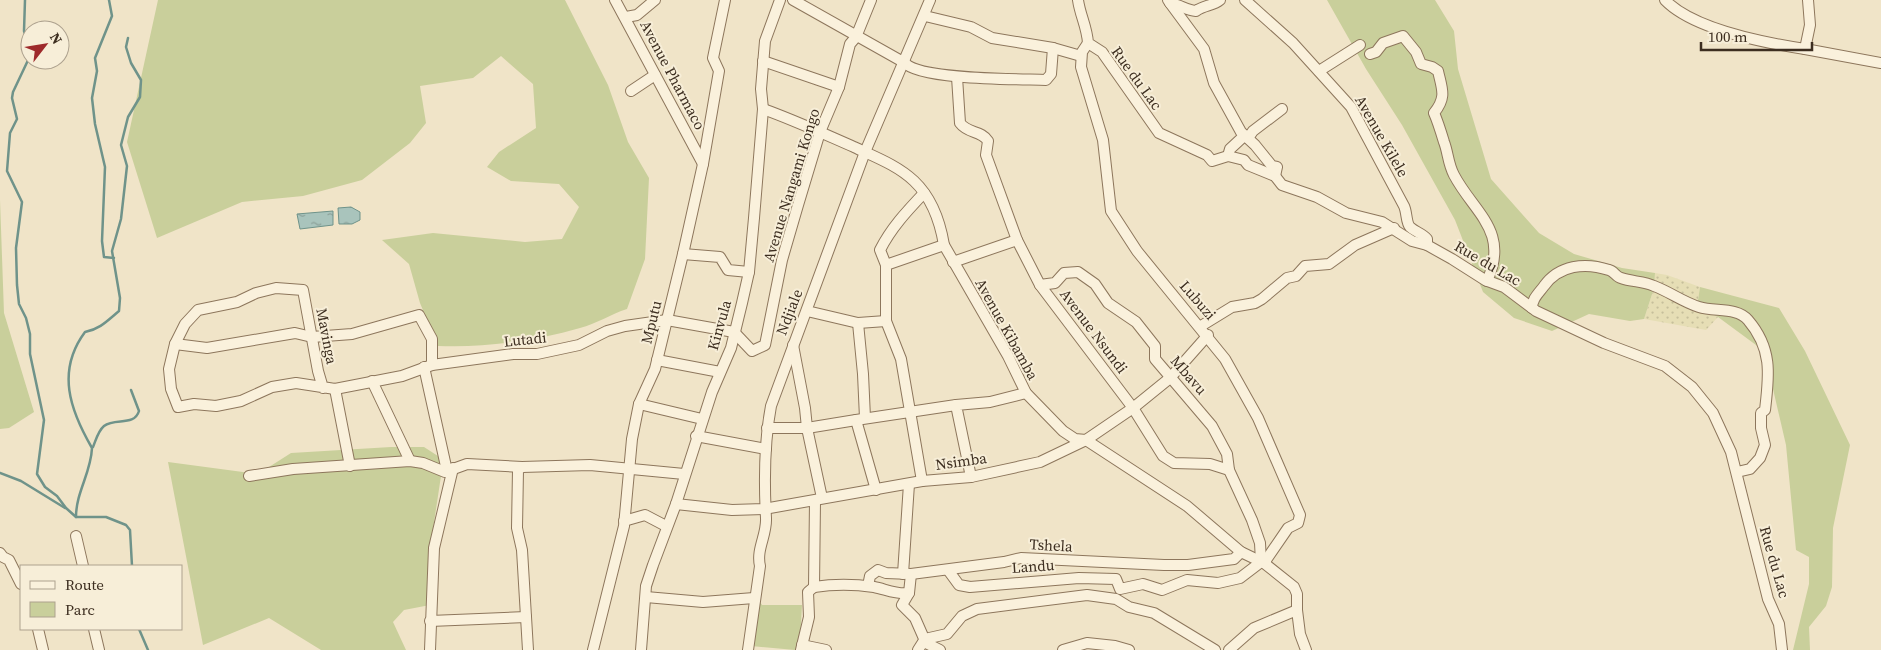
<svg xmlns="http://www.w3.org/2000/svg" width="1881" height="650" font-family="'Source Serif 4',serif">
  <defs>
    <pattern id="farmland-dots" width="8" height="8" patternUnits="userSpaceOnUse" patternTransform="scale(1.25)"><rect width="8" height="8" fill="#e6deb5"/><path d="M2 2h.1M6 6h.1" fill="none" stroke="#c6bf9b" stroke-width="1.8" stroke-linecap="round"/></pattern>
    <pattern id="water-ripples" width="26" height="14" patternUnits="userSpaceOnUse" patternTransform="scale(1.25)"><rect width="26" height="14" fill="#a9c4bc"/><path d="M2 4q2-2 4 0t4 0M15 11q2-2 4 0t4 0" fill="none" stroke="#8ba098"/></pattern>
  </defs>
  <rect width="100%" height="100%" fill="#f0e4c8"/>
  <polygon fill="url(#farmland-dots)" points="1655,273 1667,275 1700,287 1697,307 1718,317 1706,330 1644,319 1654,288"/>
  <g fill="#c9cf9b">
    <path d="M158 0H565L608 85 628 142 649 178 645 259 627 309C611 314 596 324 580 328 535 341 485 348 438 346L420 303 409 264 382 240 433 233 525 242 562 239 579 207 559 184 511 181 487 167 499 152 536 128 533 84 501 56 473 78 420 86 426 123 410 143 362 180 303 196 242 202 157 238 127 142Z"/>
    <polygon points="1327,0 1435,0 1454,31 1458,69 1491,179 1539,233 1574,254 1622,268 1655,273 1654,288 1644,319 1630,321 1589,314 1552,331 1514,318 1483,292 1455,220 1402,125 1366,69"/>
    <polygon points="0,200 4,313 34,412 9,428 0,429"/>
    <polygon points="1700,287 1779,308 1805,351 1850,445 1833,528 1832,587 1826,606 1809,627 1810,650 1793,650 1809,584 1809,557 1796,550 1786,445 1770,376 1770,361 1756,345 1718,317 1697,307"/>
    <polygon points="391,447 424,447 441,458 441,476 430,549 430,605 404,610 393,622 406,650 321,650 269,618 203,645 168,462 258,474 291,453"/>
    <polygon points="759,600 762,605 802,605 800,642 795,650 751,646"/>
  </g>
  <g fill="url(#water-ripples)" stroke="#6f938a">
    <polygon points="351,207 360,212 360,220 352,224 339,224 338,208"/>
    <polygon points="333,211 333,225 300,229 297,214"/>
  </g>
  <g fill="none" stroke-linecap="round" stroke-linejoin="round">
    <g stroke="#6f938a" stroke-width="2.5">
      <polyline points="25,0 24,31 30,48"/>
      <polyline points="109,0 112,16 95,58 97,71 92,98 95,124 105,167 102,241 104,257 114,258"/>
      <polyline points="30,56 13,92 12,98 17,119 10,133 7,171 22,202 16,248 17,285 19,304 26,318 30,334 30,354 44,420 37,474 45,487 57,496 66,508 76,517 106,517 126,525 130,530 132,566"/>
      <path d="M93 447C96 440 98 431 104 426 115 417 134 427 139 411L131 390"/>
      <polyline points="0,473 21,481 65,508"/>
      <path d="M76 517C76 492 91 473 92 448 70 410 56 371 85 332 100 329 107 321 119 311L120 298 112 251 121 219 127 166 121 145 128 117 140 97 141 80 131 63 126 47 128 38"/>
      <polyline points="139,629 148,650"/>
    </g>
    <defs>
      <g id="minor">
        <polyline points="615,0 703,164"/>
        <path d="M793 0 905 63C920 80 1020 79 1046 80L1051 74 1053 48"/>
        <path d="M1078 0C1080 15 1087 27 1088 43L1102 52 1159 133 1207 155 1212 161 1228 156 1244 160 1248 165 1275 176 1282 185 1317 197 1346 213 1382 222 1412 241 1427 245 1452 259 1485 280 1504 287 1536 311 1604 343 1665 366 1692 387 1713 413 1731 452 1768 599 1779 624 1782 650"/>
        <path d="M1168 0 1170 3C1180 5 1187 10 1196 11 1204 5 1213 6 1220 0"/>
        <path d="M1245 0 1293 43 1351 107 1404 206C1407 212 1406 223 1410 227 1415 232 1422 233 1427 239V245"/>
        <path d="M1665 0C1693 29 1766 43 1805 49L1810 25 1808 0"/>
        <polyline points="1170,3 1204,49 1214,83 1241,132 1255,145 1272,166 1277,167 1275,176"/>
        <polyline points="925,16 971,27 992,38 1053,48 1081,56"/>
        <polyline points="626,17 637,15 655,0"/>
        <polyline points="1088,43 1082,52 1081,67 1103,140 1111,211 1137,251 1225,359 1258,418 1300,515 1298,523 1288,528 1264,563"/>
        <polyline points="1805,49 1881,63"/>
        <path d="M1370 54 1376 52 1383 43 1403 36 1416 52 1421 64 1432 67 1438 71C1442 89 1447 97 1434 113 1438 122 1441 132 1444 142 1448 152 1448 164 1454 175 1474 213 1510 231 1487 281"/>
        <polyline points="763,61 839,87"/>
        <polyline points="1319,71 1360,45"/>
        <path d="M957 77 960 123C968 134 981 130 988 141L986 155 1017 240 1040 285 1133 408 1163 456 1174 463 1210 464 1229 470"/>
        <polyline points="631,91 655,75"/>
        <path d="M763 109C794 120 824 134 854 147 875 157 897 165 914 181 932 198 940 221 944 245L1008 356 1026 393 1063 431 1075 439 1086 440 1187 506 1241 552 1264 563 1294 587 1297 594V610L1300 634 1306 650"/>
        <polyline points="1248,138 1253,131 1282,109"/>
        <polyline points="1228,156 1230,149 1244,136"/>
        <polyline points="683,254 720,257 728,270 749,272"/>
        <polyline points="953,262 1017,240"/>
        <path d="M886 265 880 250C891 228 907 211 924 193"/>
        <path d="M1532 308C1532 299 1538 294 1544 286 1559 265 1585 262 1609 270 1614 271 1616 277 1621 278 1632 282 1644 281 1654 286 1670 292 1683 302 1699 307 1715 312 1737 307 1748 320 1773 349 1769 376 1765 410L1761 413V428L1765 445 1760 458 1750 469 1737 472"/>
        <polyline points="807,311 858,323 886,321"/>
        <polyline points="858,323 863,374 865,418"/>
        <polyline points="1201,326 1232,307 1255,303 1262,299 1287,278 1296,276 1305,266 1329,264 1355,245 1394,228"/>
        <polyline points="175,344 207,348 295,333 312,337 352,334 419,315 432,339 432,365"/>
        <polyline points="793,345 805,408 807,428 822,498"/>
        <polyline points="657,360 720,372"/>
        <polyline points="424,367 447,471"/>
        <polyline points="372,381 410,461"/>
        <polyline points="323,388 318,371 303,290 276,288 256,293 237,302 198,310 185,324 175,344 169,369 171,389 178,407 194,404 216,406 241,401 272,387 296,383 335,389 402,376 432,365 513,354 537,354 579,345 607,331 625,326 667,320 734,332 752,351 765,345 782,260 798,205 820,132 839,87 850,44 856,37 871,0"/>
        <polyline points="335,389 350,466"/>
        <polyline points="639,404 702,419"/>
        <polyline points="856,420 956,405"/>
        <polyline points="767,428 807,428 856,420 876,490"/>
        <polyline points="696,436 766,449"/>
        <polyline points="522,467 518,470 517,528 522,550 528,650"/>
        <polyline points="249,476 293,469 410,461 423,463 445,472 467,464 522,467 590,465 684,474"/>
        <polyline points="971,477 956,405 990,402 1026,393"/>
        <polyline points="922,481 901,359 886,321 886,265 944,245"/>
        <polyline points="676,504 732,510 764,509 922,481 971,477 1040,462 1086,440 1133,408 1170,378 1208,335"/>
        <polyline points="624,521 645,515 666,526"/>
        <polyline points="76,536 83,566"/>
        <polyline points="0,553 3,557 9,560 21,584"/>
        <polyline points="948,570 959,585 970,587 1079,578 1116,579 1120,589 1143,584 1162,590 1187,580 1218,583 1240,578 1261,562 1260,543 1252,520 1229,470 1227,454 1212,426 1155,359 1155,346 1136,322 1108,303 1095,284 1078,272 1064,273 1055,283 1040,285"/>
        <polyline points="903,574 909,484"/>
        <polyline points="911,574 909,593 902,605 915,618 926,643 940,650"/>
        <polyline points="868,586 870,576 878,570 886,573 911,574 1004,562 1021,558 1164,565 1188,565 1234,559 1241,552"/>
        <path d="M814 587C834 584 853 584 874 587 885 589 897 595 909 593"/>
        <polyline points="646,597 703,602 754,598"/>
        <polyline points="430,621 526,617"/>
        <polyline points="38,629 43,650"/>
        <polyline points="94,629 99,650"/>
        <polyline points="802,645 826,650"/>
        <polyline points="430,650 434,548 453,468"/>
        <polyline points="593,650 624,526 632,439 639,404 655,369 683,254 703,164 719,71 713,58 725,0"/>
        <polyline points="641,650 646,586 653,565 676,504 712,392 731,348 742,303 749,272 754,218 763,109 761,89 765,41 780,0"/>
        <path d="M748 650 760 566C756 549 767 535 766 518 764 481 764 443 771 406L865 152 930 0"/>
        <polyline points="801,650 809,617 808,592 814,587 815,501"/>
        <polyline points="918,650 925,639 947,634 962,616 977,609 1087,595 1116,599 1129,607 1154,613 1215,650"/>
        <polyline points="1063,650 1087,643 1115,646 1129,650"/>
        <polyline points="1229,650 1254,628 1297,610"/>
      </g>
    </defs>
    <use href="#minor" stroke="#8d765c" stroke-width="12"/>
    <use href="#minor" stroke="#faf1dc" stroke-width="10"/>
  </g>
  <g text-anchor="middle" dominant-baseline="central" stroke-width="4" stroke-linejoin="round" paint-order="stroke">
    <g font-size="15" fill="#3d2e20" stroke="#f7eed8">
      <text transform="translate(673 75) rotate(62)">Avenue Pharmaco</text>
      <text transform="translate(1137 78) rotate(54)">Rue du Lac</text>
      <text transform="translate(1382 136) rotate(60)">Avenue Kilele</text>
      <text transform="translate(791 185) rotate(-73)">Avenue Nangami Kongo</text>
      <text transform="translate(1488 263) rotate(30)">Rue du Lac</text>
      <text transform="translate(1198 300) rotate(49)">Lubuzi</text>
      <text transform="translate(789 312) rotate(-69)">Ndjiale</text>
      <text transform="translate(651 322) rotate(-76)">Mputu</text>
      <text transform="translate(719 325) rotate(-74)">Kinvula</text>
      <text transform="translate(1007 329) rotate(61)">Avenue Kibamba</text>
      <text transform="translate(1094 331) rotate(53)">Avenue Nsundi</text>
      <text transform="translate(327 336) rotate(79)">Mavinga</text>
      <text transform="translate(525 339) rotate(-6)">Lutadi</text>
      <text transform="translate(1189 375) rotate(49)">Mbavu</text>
      <text transform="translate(961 461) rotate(-8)">Nsimba</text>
      <text transform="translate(1051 545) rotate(3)">Tshela</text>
      <text transform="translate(1775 562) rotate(74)">Rue du Lac</text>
      <text transform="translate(1033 566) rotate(-4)">Landu</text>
    </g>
  </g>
  <rect x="20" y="565" width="162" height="65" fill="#f7eed8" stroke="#ada18e"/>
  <rect x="30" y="581" width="25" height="8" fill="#faf1dc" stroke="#ada18e"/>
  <text x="65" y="590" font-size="15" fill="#3d2e20">Route</text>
  <rect x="30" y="602" width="25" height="15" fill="#c9cf9b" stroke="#ada18e"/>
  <text x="65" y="615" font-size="15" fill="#3d2e20">Parc</text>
  <g transform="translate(45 45) rotate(59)"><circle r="24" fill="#f7eed8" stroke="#ada18e"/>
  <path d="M0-4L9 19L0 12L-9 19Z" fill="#9e2a2b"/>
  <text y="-8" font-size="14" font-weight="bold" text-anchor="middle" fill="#3d2e20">N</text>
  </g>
  <path d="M1701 42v8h111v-8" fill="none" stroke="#3d2e20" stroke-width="2.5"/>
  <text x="1708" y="42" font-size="15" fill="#3d2e20" stroke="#f7eed8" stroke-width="4" paint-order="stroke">100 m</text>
</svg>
